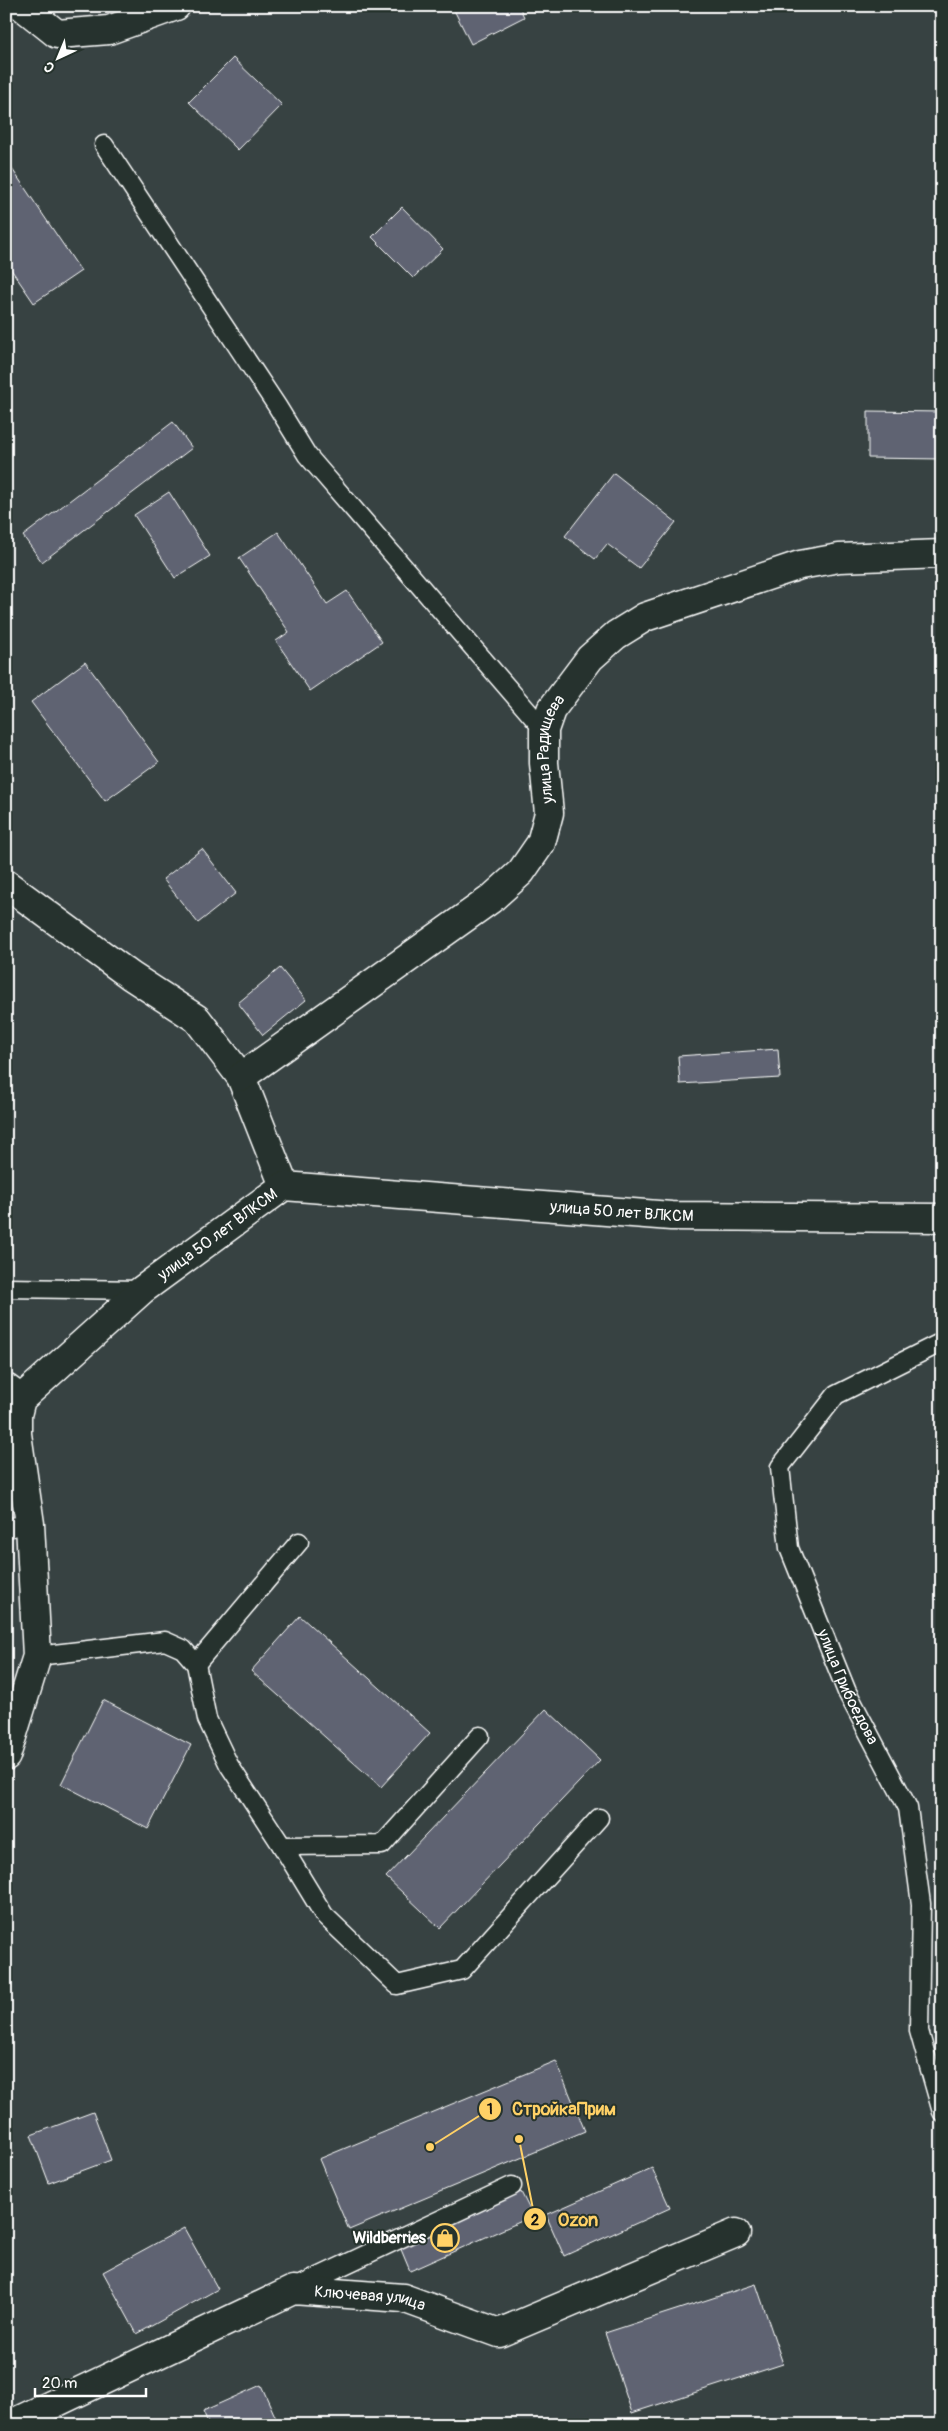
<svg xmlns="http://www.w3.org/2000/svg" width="948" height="2431" font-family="Pangolin,sans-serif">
  <rect width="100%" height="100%" fill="#374242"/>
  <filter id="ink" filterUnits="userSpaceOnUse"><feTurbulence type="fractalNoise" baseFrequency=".02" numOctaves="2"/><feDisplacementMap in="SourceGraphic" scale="10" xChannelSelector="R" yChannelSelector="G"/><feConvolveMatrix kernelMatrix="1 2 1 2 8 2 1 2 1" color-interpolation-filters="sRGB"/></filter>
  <g filter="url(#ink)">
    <g fill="#5e6472" stroke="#fff">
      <polygon points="452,6 519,6 524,17 471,44"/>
      <polygon points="233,58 282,105 238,150 189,102"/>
      <polygon points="6,160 81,271 34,303 6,262"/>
      <polygon points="402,207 443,249 413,278 372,237"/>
      <polygon points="868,411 942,412 942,459 868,458"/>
      <polygon points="173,422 192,448 42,562 23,536"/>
      <polygon points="614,473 676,522 639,568 607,544 595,559 565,536"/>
      <polygon points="169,492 210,556 175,578 134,515"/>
      <polygon points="278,532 327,604 347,591 382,642 310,691 276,641 289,632 239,558"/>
      <polygon points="85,662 159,762 105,801 31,702"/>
      <polygon points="202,849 236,893 198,923 163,879"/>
      <polygon points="280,968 306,1000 263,1035 238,1003"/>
      <polygon points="778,1049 780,1078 680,1084 678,1056"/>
      <polygon points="300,1616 430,1733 381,1787 251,1671"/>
      <polygon points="103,1700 191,1745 148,1829 61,1784"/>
      <polygon points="546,1709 600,1760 440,1928 386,1877"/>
      <polygon points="556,2061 585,2131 349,2230 319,2159"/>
      <polygon points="93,2112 111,2160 49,2183 31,2135"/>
      <polygon points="652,2168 670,2208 564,2256 546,2215"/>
      <polygon points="521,2192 533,2216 410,2271 400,2247"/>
      <polygon points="184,2228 218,2289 137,2334 103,2272"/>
      <polygon points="756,2284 783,2364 632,2413 605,2333"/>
      <polygon points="261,2385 279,2425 209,2425 203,2411"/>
    </g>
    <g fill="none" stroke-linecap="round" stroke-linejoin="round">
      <defs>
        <g id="service">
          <polyline points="104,145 277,406 307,455 544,730"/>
          <polyline points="6,1288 142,1290"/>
          <path id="s1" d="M942 1342 836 1395 780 1467 789 1548 847 1692 908 1808 921 1904 919 2031 942 2112"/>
          <polyline points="6,1528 30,1524"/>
          <polyline points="37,1656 165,1641 183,1649 196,1664 207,1719 229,1765 282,1846 382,1845 480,1736"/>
          <polyline points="196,1664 299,1542"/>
          <polyline points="282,1846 324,1915 397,1985 462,1970 599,1818"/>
          <polyline points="295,2288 512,2186"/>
        </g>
        <g id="minor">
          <polyline points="22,6 57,34 109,30 176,6"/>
          <polyline points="6,884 131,976 197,1019 241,1077 284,1186"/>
          <path id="s2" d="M241 1077 491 899 521 872 541 843 549 813 544 763V730L551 710 590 658 616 635 645 617 800 565 839 558 942 554"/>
          <polyline points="6,1388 21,1399"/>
          <path id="s3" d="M9 2425 293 2290 403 2298 499 2333 736 2233"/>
        </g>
        <g id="tertiary">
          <path id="s4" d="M6 1756 37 1656 30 1524 17 1434V1415L21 1399 142 1290 284 1186 671 1216 942 1218"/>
        </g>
      </defs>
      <use href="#service" stroke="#fff" stroke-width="21"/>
      <use href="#minor" stroke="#fff" stroke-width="31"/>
      <use href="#tertiary" stroke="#fff" stroke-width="31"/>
      <use href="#service" stroke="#26332d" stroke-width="18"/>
      <use href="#minor" stroke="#26332d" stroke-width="28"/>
      <use href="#tertiary" stroke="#26332d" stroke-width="28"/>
    </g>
  </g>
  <defs>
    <symbol id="shop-ring" viewBox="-11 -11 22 22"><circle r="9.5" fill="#26332d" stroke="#ffd166" stroke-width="1.5"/><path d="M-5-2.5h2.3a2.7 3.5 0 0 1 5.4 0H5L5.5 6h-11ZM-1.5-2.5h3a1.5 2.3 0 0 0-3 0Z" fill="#ffd166"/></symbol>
  </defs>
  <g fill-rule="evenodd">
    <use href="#shop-ring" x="429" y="2222" width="32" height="32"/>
  </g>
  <g text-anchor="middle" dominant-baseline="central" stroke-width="4" stroke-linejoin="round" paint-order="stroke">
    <g font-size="16" fill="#fff" stroke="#26332d">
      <text stroke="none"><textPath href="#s2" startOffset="479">улица Радищева</textPath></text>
      <text stroke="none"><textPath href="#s4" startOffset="1041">улица 50 лет ВЛКСМ</textPath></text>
      <text stroke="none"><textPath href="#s4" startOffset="620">улица 50 лет ВЛКСМ</textPath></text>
      <text stroke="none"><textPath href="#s1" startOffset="442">улица Грибоедова</textPath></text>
      <text stroke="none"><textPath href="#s3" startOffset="392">Ключевая улица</textPath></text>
    </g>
    <g font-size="16" font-weight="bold" fill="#fff" stroke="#26332d" text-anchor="end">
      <text x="426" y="2238">Wildberries</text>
    </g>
  </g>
  <path fill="none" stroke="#ffd166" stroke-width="2" d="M430 2147L490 2109M519 2139L535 2219"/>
  <g fill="#ffd166" stroke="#26332d" stroke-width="2">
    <circle cx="430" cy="2147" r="5"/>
    <circle cx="519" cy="2139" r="5"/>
    <circle cx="490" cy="2109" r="12"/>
    <circle cx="535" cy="2219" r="12"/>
  </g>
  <g font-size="15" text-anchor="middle" font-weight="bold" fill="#111">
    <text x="490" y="2114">1</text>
    <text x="535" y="2225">2</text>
  </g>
  <g font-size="18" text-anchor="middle" font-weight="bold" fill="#ffd166" stroke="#26332d" stroke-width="4" stroke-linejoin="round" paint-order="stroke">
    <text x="564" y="2115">СтройкаПрим</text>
    <text x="578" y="2226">Ozon</text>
  </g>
  <rect width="948" height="2431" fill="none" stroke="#26332d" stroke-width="25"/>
  <rect x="12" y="12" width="923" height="2406" fill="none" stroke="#fff" stroke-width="2" filter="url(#ink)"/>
  <g transform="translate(58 58) rotate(224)" stroke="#26332d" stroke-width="4" paint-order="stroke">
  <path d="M0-4L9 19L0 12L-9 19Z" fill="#ffffff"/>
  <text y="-8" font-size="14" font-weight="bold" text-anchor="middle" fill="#ffffff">С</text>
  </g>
  <path d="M35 2388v8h111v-8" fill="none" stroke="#ffffff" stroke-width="2.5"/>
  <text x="42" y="2388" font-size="15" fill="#ffffff" stroke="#26332d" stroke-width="4" paint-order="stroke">20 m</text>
</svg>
